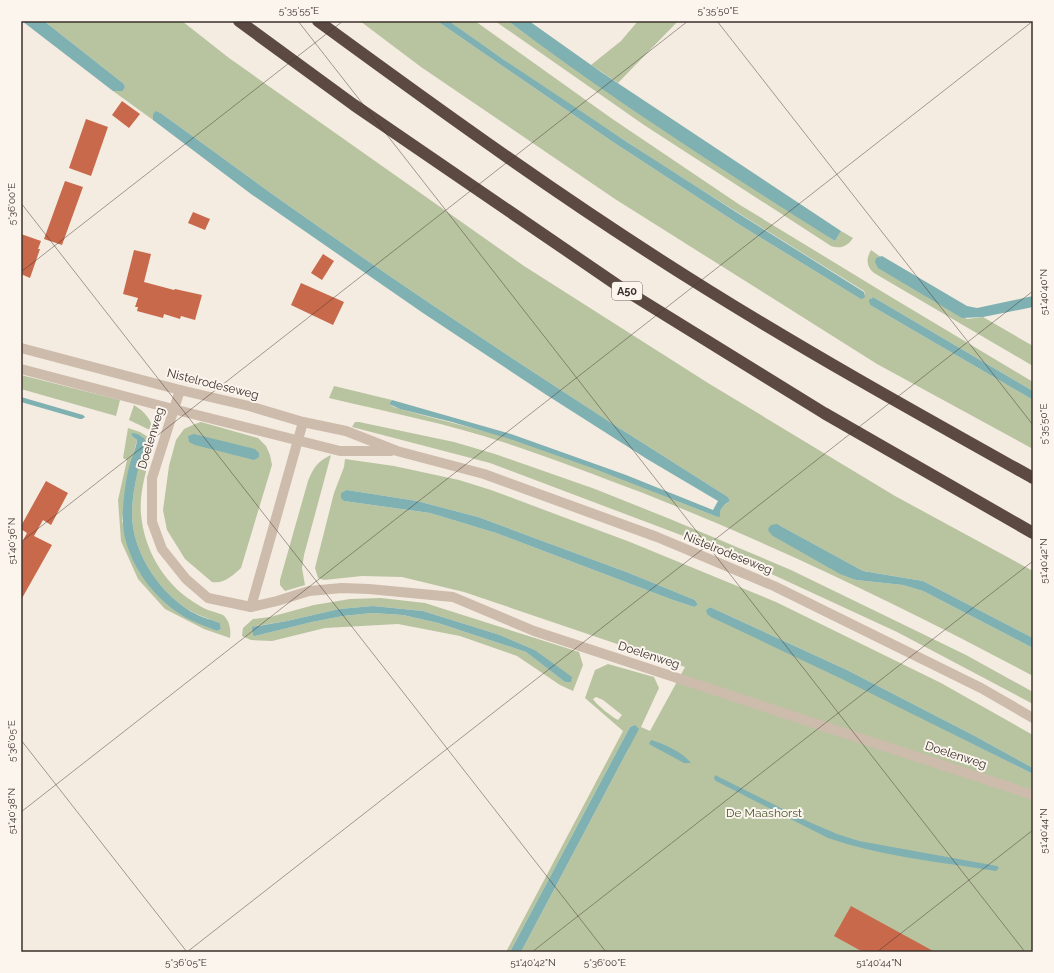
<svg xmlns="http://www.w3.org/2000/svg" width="1054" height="973" font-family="Raleway,sans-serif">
  <rect width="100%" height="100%" fill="#f4ebe1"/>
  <g fill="#b8c4a0" fill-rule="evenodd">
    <path d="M44 21H182L229 58 524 266 708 383 895 496 1033 571V638L923 581 863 571 777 524 856 580 903 585 923 591 1033 648V676C906 608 777 546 643 493 598 476 552 458 506 443 449 424 388 412 329 398L334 386 392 400 389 404 394 407C433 419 473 427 512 439 581 461 648 490 715 516L720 512 722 507 730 501 728 497C577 402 427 304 282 201 242 172 202 143 162 114H153V120L113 91H123L125 87 124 84Z"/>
    <path d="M360 21H437L613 142 740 225 859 298 865 294 864 291C724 205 584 117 449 21H475L611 118 740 205 891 297 1033 382V391L873 297 871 298 869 302 870 305 1033 400V449L877 364 615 199 421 67Z"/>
    <path d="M495 21H508L530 37 835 241 841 231 853 238C847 247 840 249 831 246L644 125Z"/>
    <polygon points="638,21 678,21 618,83 591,65 621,41"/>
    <path d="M871 250 967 319 983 317 1033 346V366L874 273C866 266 866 259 871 250Z"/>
    <polygon points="21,375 120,400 116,416 21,389"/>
    <path d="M134 405C145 412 151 419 154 432L129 420Z"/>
    <path d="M201 422 258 438 266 446 270 455 272 465 241 568C232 576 224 584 212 582L185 559 167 530 163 510 169 466 176 440 184 429 195 424Z"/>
    <polygon points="355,422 359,422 454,442 495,454 595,489 670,519 791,570 966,655 1033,692 1033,704 897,632 778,577 702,543 490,463 352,427"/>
    <path d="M128 428 140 432 148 437 146 446 152 448C147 469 139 492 141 514 144 549 163 582 192 601 197 604 203 608 208 610 213 612 219 613 223 615 230 621 231 630 230 638L204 629 165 609 138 579 121 541 118 500 127 460 123 458ZM131 433 142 436 145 442C139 464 133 488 132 511 131 549 156 588 187 609 197 615 209 619 220 623L221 629 217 631 204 625 140 573 130 553 122 521 127 479 137 440 132 436Z"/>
    <path d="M331 455 304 555 302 568 305 585 285 591 280 585V580L308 481C314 467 317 462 331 455Z"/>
    <path d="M345 459 394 466 459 480 491 490 630 542 776 602 941 683 1033 735V768L973 735 847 670 710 607 706 610 1033 774V952H521L629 748 635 725 630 727 510 952H506L623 731 585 698 595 670 608 664 654 677 659 688 641 727 650 731 685 667 464 592 402 577 362 576 324 580 318 578 315 568 334 493 344 467ZM347 490 417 501 478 517 629 573 695 600 698 605 694 607 673 600 496 533 430 513 344 501ZM596 697 603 700 622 715 618 720C612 717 597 705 593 699Z"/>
    <path d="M381 598 425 603 579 652 583 665 573 691 560 685 517 656 460 636 398 624 325 628 272 641 251 640 242 636 243 628 253 619 270 617 314 605 350 599ZM373 606 423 611 500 635 535 650 571 677V682H565L526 652 438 623 403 615 372 613 343 616 312 622 255 636 257 626 287 621 339 609Z"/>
  </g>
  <g fill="#7fb0b2">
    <polygon points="22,21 44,21 124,84 125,87 123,91 113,91"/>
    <polygon points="437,21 449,21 503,59 627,142 736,212 864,292 865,297 862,299 859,298 740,225 613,142"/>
    <path d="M508 21H529L601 72 841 231 835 241C724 171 613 100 508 21Z"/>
    <path d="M156 111 162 114C202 143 242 172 282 201 427 304 577 402 728 497L730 501C724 505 719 508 720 517L715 516 595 469 513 440 452 422 400 409 389 404 392 400 511 434 626 475 713 510 718 501 647 459 545 394 423 313 251 194 153 120V114Z"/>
    <polygon points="882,256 967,306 977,308 1033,296 1033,307 983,317 962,318 878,268 875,262 876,258"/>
    <polygon points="873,297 1033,391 1033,400 870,305 869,302 869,300"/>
    <polygon points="21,397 83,415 85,417 82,419 80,419 21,402"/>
    <path d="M131 433C137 433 144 436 146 442 139 464 133 488 132 511 131 549 156 588 187 609 197 616 209 619 220 623L221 629 217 631C206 626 193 622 183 616 148 594 119 552 123 509 124 495 126 477 130 464 132 456 136 449 137 440L132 436Z"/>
    <polygon points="194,434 255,449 259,453 259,457 254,460 195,445 189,442 188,436"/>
    <polygon points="347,490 417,501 478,517 629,573 695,600 698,605 694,607 673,600 496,533 430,513 344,501 341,498 341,493"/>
    <polygon points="777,524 863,571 923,581 1033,638 1033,648 923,591 903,585 856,580 840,574 773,536 769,532 768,529 771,525"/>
    <polygon points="373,606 423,611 500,635 535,650 572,677 571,682 565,682 526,652 438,623 403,615 372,613 343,616 312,622 255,636 253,635 252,627 287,621 339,609"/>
    <polygon points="710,607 847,670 973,735 1033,768 1033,774 842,679 711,617 707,614 706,610"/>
    <polygon points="635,725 639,729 521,952 510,952 630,727"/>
    <path d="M651 740C665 744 682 752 691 763H684L649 744Z"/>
    <path d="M715 775 807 821 837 834 859 841 997 866 999 868 996 871 983 869C931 861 878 855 828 838L716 781 714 779Z"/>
  </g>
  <g fill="#c8694b">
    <polygon points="122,101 140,114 129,128 112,115"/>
    <polygon points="86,119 108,127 91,176 69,168"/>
    <polygon points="65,181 83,187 62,245 44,239"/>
    <polygon points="193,212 210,219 205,230 188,223"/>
    <polygon points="21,234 41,241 38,249 40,249 30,278 21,274"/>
    <polygon points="134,250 151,254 144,282 174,290 175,289 202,295 195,320 181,316 180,319 164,314 163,318 137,311 138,307 135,307 138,298 123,294"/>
    <polygon points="323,254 334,261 322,280 311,273"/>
    <polygon points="301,283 344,302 333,325 291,305"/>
    <polygon points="46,481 68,493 51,525 43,520 34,536 52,545 21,600 21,544 27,533 21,529 21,526"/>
    <polygon points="851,906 935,952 863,952 834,936"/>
  </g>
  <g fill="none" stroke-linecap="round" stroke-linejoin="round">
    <polyline stroke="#cdbbac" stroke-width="10" points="251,607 298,440"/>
    <g stroke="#cdbbac" stroke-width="10">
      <polyline points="180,390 152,478 152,522 162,549 186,579 208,598 251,607 277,601 309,591 342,588 369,589 453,597 534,631 1033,795"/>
      <polyline points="298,440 303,422"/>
    </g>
    <g stroke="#cdbbac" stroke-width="10">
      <polyline points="21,348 180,390 249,406 303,422 346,431 397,451 484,474 657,537 774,586 981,688 1033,718"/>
      <polyline points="21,369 173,409 340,451 391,451"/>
    </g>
    <g stroke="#5c4a42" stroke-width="12">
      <polyline points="239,21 354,105 620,287 824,413 1033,533"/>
      <path d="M318 21C445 114 574 207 708 290 814 356 924 417 1033 478"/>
    </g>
  </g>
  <path fill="none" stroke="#3b302b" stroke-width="1" stroke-opacity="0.45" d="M298 21 1025 952M717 21 1033 425M21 203 606 952M21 272 343 21M21 542 688 21M21 740 187 952M21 812 1033 21M187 952 1033 291M532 952 1033 561M877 952 1033 830"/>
  <g text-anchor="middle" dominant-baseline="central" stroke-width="4" stroke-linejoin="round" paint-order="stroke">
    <rect fill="#fbf5ee" stroke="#756b66" stroke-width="1" x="612" y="282" width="30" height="18" rx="3"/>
    <g font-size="11" font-weight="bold" fill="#3b302b">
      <text x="627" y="291">A50</text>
    </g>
    <g font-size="12" fill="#3b302b" stroke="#fbf5ee">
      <text transform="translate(213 384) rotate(14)">Nistelrodeseweg</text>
      <text transform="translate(151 438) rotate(-73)">Doelenweg</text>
      <text transform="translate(728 553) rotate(22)">Nistelrodeseweg</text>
      <text transform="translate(649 655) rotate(18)">Doelenweg</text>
      <text transform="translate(956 755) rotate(18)">Doelenweg</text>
    </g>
    <g font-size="12" fill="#4a5a2e" stroke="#fbf5ee">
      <text x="764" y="813">De Maashorst</text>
    </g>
  </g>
  <rect width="1054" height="973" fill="none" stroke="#fbf5ee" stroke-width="44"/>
  <rect x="22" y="22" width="1010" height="929" fill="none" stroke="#3b302b" stroke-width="1.5"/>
  <g font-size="10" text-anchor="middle" fill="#3b302b">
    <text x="299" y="14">5°35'55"E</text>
    <text x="718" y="14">5°35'50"E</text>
    <text transform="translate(11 204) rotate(-90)" y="4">5°36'00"E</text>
    <text transform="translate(1043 292) rotate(-90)" y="4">51°40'40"N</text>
    <text transform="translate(1043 424) rotate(-90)" y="4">5°35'50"E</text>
    <text transform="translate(11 541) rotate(-90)" y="4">51°40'36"N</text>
    <text transform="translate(1043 561) rotate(-90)" y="4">51°40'42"N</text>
    <text transform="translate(11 741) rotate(-90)" y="4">5°36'05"E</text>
    <text transform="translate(11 811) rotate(-90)" y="4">51°40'38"N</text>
    <text transform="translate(1043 831) rotate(-90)" y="4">51°40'44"N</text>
    <text x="186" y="966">5°36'05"E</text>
    <text x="533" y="966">51°40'42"N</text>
    <text x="605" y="966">5°36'00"E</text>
    <text x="879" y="966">51°40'44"N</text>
  </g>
</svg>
